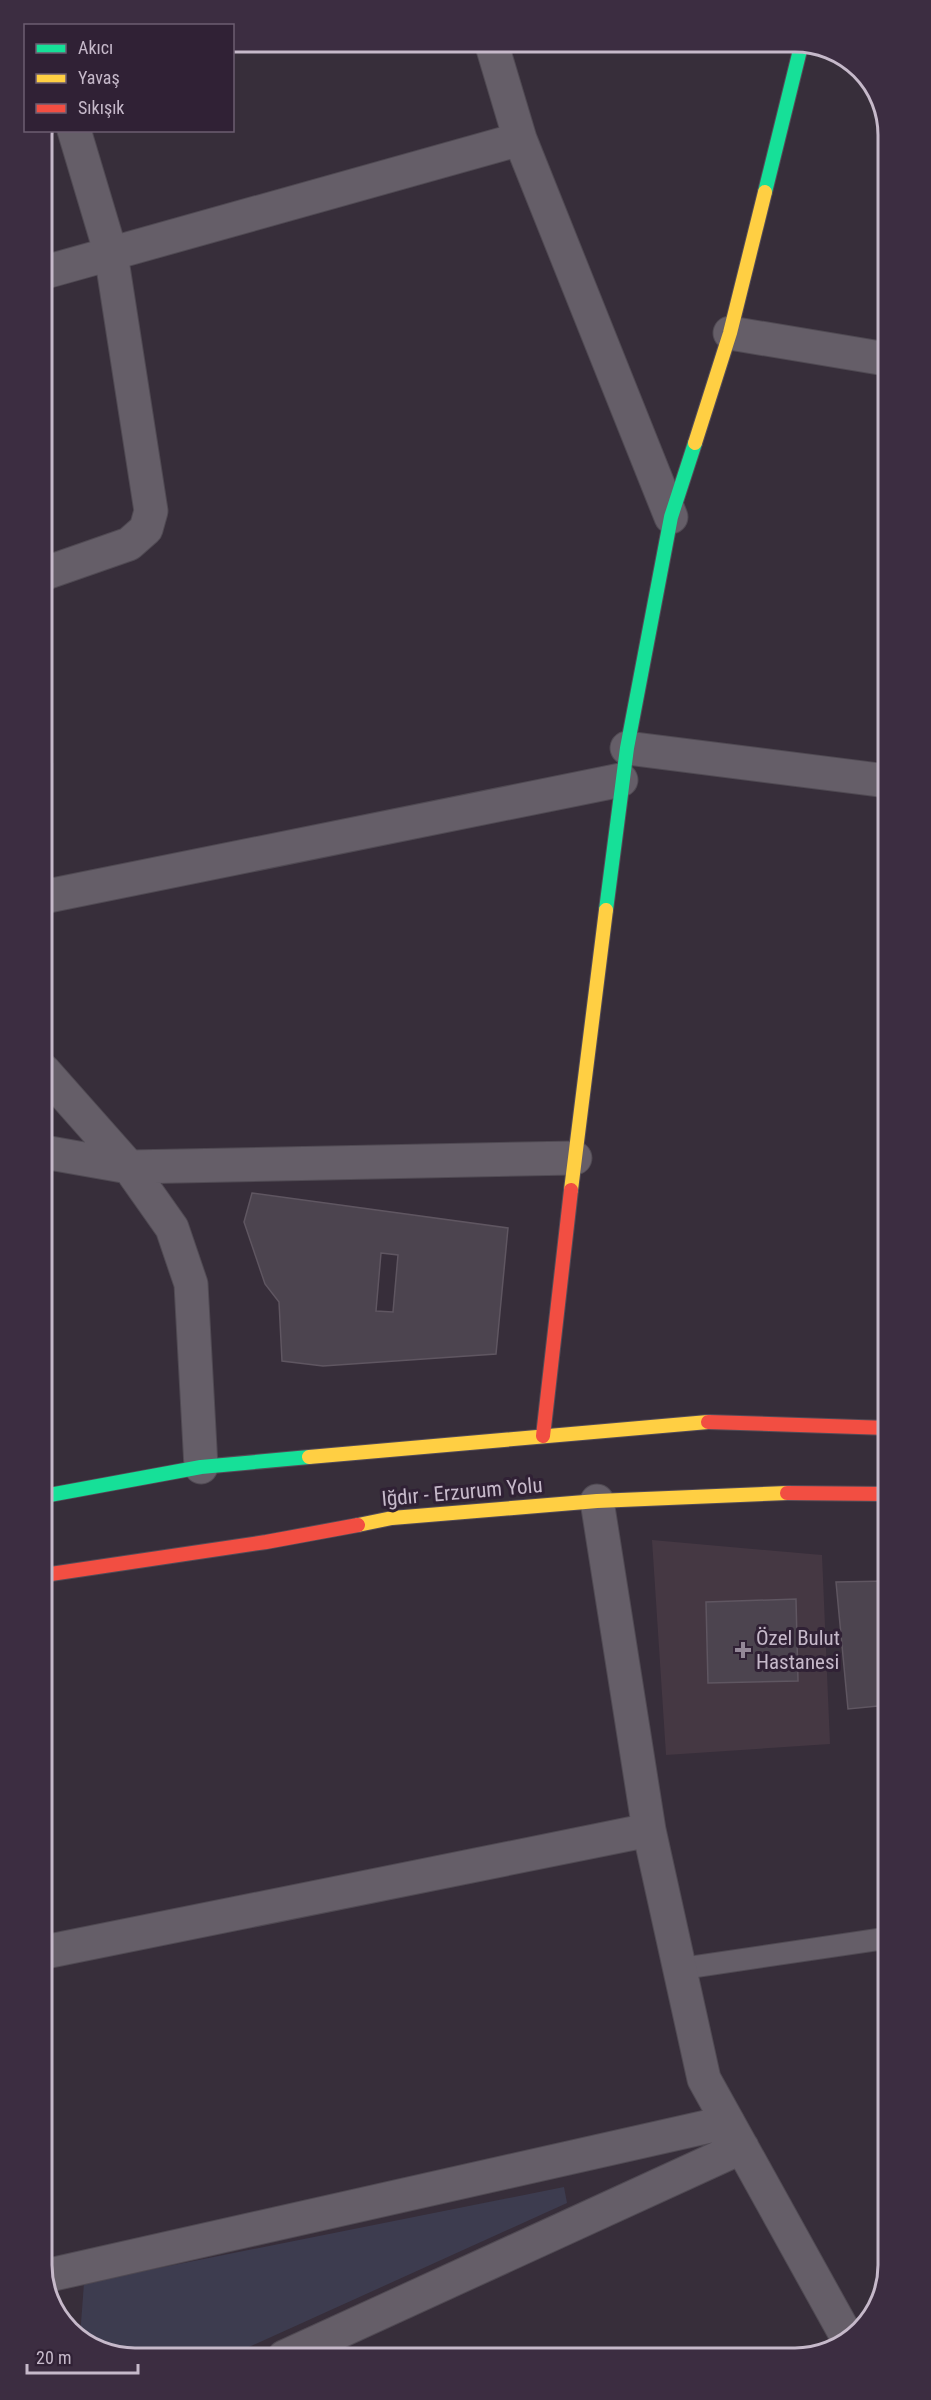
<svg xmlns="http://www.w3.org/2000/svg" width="931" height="2400" font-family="'Roboto Condensed',sans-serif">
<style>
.medical{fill:#453843}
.green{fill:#3d3c4f}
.building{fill:#4c444f;stroke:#5f5661;stroke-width:1.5;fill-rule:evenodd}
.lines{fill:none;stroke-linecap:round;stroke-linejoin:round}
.lane-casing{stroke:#504a53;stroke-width:23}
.street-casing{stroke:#504a53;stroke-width:35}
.fast-casing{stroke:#544c57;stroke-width:16}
.slow-casing{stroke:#544c57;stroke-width:16}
.jam-casing{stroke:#544c57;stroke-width:16}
.lane{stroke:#655e68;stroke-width:21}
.street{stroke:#655e68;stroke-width:33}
.fast{stroke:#16e098;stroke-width:14}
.slow{stroke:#ffcf43;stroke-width:14}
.jam{stroke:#f24e42;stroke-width:14}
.poi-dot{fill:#948898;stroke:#302135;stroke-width:2}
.labels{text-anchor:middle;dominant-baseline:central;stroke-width:6;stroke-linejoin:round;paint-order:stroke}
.street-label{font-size:21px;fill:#c6b9ca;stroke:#302135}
.poi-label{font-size:21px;fill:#c6b9ca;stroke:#302135;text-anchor:start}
.rim{fill:none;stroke:#c6b9ca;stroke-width:3}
</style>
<rect width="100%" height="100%" fill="#372e3a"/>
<!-- medical -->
<path class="medical" d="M652,1540L822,1555L830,1744L666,1755Z"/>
<!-- green -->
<path class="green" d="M564,2187L567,2203L227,2357L129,2358L80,2337L84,2283Z"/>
<!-- building -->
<path class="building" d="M252,1193L508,1228L496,1354L323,1366L282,1361L279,1302L265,1284L244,1222ZM381,1253L398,1255L393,1312L376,1311Z
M888,1581V1705L848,1709L836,1582Z
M796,1599L798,1681L708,1683L706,1602Z"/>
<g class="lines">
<defs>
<path id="lane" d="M679,1969L888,1938"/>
<path id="street" d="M491,42L520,139L671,517
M42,273L520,139
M730,333L886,359
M43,574L129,544L146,529L151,511L111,254L74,130
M627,748L887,781
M43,897L621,780
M44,1071L129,1167L172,1228L191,1284L201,1467
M44,1152L129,1167L575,1158
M597,1501L649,1830L704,2079L847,2337
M45,1952L649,1830
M45,2276L728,2122
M284,2357L742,2147"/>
<path id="fast" d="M765,192L802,42
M606,910L627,748L671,517L695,443
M44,1496L201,1467L309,1457"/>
<path id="slow" d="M695,443L730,333L765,192
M571,1190L606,910
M309,1457L708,1422
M358,1525L392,1518L597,1501L787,1493"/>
<path id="jam" d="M708,1422L888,1428
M543,1436L571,1190
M787,1493L888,1494
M44,1575L266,1542L358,1525"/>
</defs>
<!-- lane casing -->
<use href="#lane" class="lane-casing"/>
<!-- street casing -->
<use href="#street" class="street-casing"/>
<!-- fast casing -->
<use href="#fast" class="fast-casing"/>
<!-- slow casing -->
<use href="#slow" class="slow-casing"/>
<!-- jam casing -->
<use href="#jam" class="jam-casing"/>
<!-- lane -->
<use href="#lane" class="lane"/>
<!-- street -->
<use href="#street" class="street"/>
<!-- fast -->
<use href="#fast" class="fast"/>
<!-- slow -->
<use href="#slow" class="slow"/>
<!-- jam -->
<use href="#jam" class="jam"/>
</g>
<!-- markers -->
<path class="poi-dot" d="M740 1641h6v6h6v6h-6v6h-6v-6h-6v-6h6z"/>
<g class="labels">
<!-- street labels -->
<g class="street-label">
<text transform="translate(462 1492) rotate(-5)">Iğdır - Erzurum Yolu</text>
</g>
<!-- poi labels -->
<g class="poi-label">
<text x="756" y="1638">Özel Bulut<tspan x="756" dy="24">Hastanesi</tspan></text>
</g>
</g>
<!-- crop -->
<path d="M0 0H931V2400H0ZM135 52H795A83 83 0 0 1 878 135V2265A83 83 0 0 1 795 2348H135A83 83 0 0 1 52 2265V135A83 83 0 0 1 135 52Z" fill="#3c2d41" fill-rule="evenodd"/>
<path class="rim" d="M135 52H795A83 83 0 0 1 878 135V2265A83 83 0 0 1 795 2348H135A83 83 0 0 1 52 2265V135A83 83 0 0 1 135 52Z"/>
<!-- legend -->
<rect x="24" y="24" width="210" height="108" fill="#302135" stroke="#6c5e71" stroke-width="1.5"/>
<rect x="36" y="44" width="30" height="9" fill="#16e098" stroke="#6c5e71" stroke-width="1.5"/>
<text x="78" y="54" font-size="18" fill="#c6b9ca">Akıcı</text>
<rect x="36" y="74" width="30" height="9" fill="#ffcf43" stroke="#6c5e71" stroke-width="1.5"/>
<text x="78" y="84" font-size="18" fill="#c6b9ca">Yavaş</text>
<rect x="36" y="104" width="30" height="9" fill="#f24e42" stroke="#6c5e71" stroke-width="1.5"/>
<text x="78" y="114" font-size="18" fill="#c6b9ca">Sıkışık</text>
<!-- scale -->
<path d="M27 2364v9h111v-9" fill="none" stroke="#c6b9ca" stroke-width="3"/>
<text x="36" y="2364" font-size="18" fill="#c6b9ca" stroke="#302135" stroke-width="4.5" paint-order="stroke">20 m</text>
</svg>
